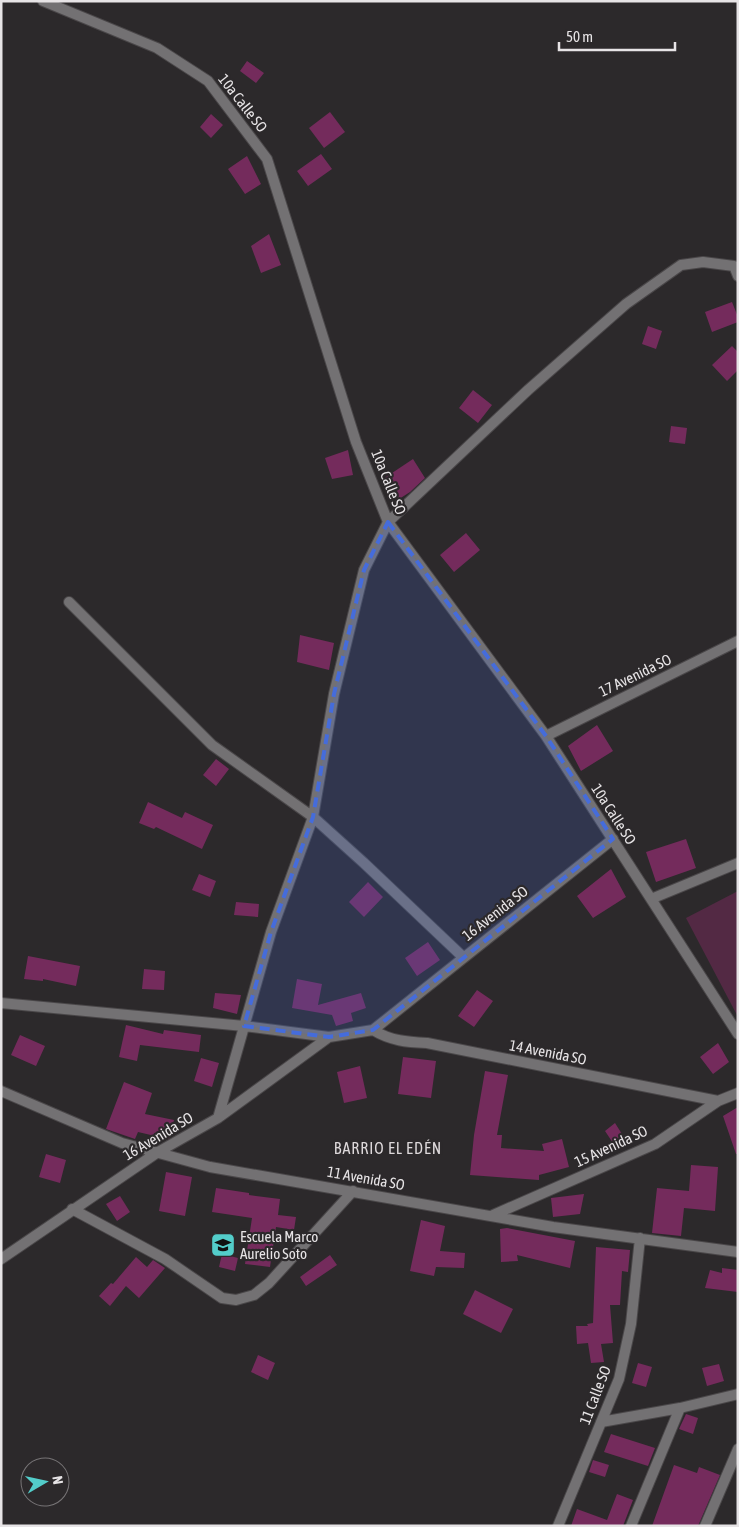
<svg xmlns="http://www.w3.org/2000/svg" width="739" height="1527" font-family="'Asap Condensed',sans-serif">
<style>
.green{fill:#532944}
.building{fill:#742b5c}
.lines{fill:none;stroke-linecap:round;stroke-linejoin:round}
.minor-casing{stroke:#4a4749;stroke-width:12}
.minor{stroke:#737173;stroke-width:10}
.marked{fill:#456cdb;fill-opacity:0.2;stroke:#456cdb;stroke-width:4;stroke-dasharray:10 6;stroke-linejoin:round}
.labels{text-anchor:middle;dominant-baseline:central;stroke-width:4.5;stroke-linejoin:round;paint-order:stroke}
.street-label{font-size:15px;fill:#e7e4e6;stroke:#2c292b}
.poi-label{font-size:15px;fill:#e7e4e6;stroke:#2c292b;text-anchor:start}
.neighbourhood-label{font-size:16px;letter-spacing:1px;fill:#ddd8da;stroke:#2c292b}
</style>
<rect width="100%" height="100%" fill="#2c292b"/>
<!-- green -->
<path class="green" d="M738,891V1017L686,918Z"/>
<!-- building -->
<path class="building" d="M247,61L264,73L256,83L240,71Z
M330,112L345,132L324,148L309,128Z
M211,114L223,125L211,138L200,127Z
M321,154L332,169L308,186L297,171Z
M247,156L261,184L245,194L228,169Z
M269,234L281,265L261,273L251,246Z
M732,302L738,317V322L712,332L705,312Z
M648,326L662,331L656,349L642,344Z
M732,346L738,352V370L727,381L712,365Z
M473,390L492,405L478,423L459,408Z
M671,426L687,428L685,444L669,442Z
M348,450L353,475L332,479L325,458Z
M413,459L425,478L410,492L396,501L383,479Z
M466,533L480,550L454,572L440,555Z
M300,635L334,643L329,670L297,662Z
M597,725L613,751L581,771L568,746Z
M216,759L229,769L216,786L203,775Z
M148,802L182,818L185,812L213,825L202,849L156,827L154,829L139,823Z
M686,839L696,868L656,882L646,852Z
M611,869L626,897L593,918L577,896Z
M199,874L216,881L210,897L192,890Z
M368,882L383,897L364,917L349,902Z
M236,902L259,904L258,917L234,915Z
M428,942L440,960L417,976L405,958Z
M28,956L80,966L76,986L43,979V981L24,979Z
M144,969L165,971L164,990L142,989Z
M297,979L322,984L318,1005L361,993L366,1008L351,1013L353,1021L336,1026L332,1015L292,1008Z
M477,990L493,1001L474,1027L458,1016Z
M215,993L241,995L237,1014L213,1008Z
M126,1025L163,1034L164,1030L201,1035L199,1052L140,1045L137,1061L119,1057Z
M20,1035L45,1046L36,1066L11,1055Z
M718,1043L729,1062L713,1074L700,1057Z
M403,1057L436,1061L431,1098L398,1094Z
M201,1058L219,1063L212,1087L194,1081Z
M360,1066L367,1098L344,1103L337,1072Z
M485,1071L508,1075L497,1135H502L501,1148L544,1151L542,1144L562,1139L569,1167L539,1175V1180L470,1175L474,1135Z
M124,1082L152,1093L145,1114L174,1120L170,1137L168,1139L138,1132L135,1139L106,1129Z
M738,1107V1154H736L723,1116Z
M615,1123L627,1142L617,1149L605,1131Z
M46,1154L66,1160L60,1183L39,1177Z
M691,1165L718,1167L715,1211L684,1208L681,1236L652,1233L657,1188L689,1191Z
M166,1172L192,1177L185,1216L159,1211Z
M216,1188L249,1193V1195L280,1199L278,1215L296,1217L294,1230L276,1227L270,1267L245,1264L252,1218L212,1212Z
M584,1194L580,1214L553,1217L551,1198Z
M120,1196L130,1212L117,1221L106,1204Z
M421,1220L445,1226L440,1251L465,1253L464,1268L436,1267L434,1276L410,1271Z
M507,1228L575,1241L570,1268L517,1255L518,1261L501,1262L500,1229Z
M596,1247L630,1250L628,1272L622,1271L620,1305H610L613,1343L601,1344L604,1362L591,1363L588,1343L577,1344L576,1326H588L587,1324L593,1323Z
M222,1254L238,1258L235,1271L219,1267Z
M330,1255L337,1265L306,1286L300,1277Z
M136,1257L147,1267L153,1260L165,1268L139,1298L126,1286L110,1306L99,1296L111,1283L113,1284Z
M722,1268L738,1270V1292L705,1288L710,1270L722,1273Z
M475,1290L513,1309L501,1333L463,1314Z
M258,1355L275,1363L268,1380L251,1372Z
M638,1363L652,1367L646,1387L632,1383Z
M719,1364L724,1381L707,1386L702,1368Z
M686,1414L698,1418L693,1434L679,1429Z
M611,1434L655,1448L648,1466L604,1452Z
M593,1460L609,1465L605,1477L589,1472Z
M674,1465L697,1473L699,1467L720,1475L698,1526H652Z
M617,1494L633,1500L623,1526H571L577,1509L607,1520Z"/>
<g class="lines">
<defs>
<path id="minor" d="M43,1L157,48L208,81L267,159L356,442L388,522L546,736L738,1034
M69,602L212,745L313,817L364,863L463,957
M546,736L738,641
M651,899L738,863
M1,1003L244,1026L329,1037L373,1030L613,839
M373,1030C391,1041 407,1042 427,1043L718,1101
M1,1091L122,1143L210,1167L553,1227L738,1252
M218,1118L271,932L313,817L334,694L364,570L388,522L528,390L626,304L681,265L703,262L734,266L738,276
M72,1209L165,1259L222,1298L236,1300L254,1295L269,1283L353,1191
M493,1215L655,1144L718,1101L738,1093
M1,1259L158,1152L218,1118L329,1037
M601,1422L680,1408L738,1394
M558,1526L619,1379L631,1324L640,1238
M631,1526L680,1408
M705,1526L738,1449"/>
</defs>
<!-- minor casing -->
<use href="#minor" class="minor-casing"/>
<!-- minor -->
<use href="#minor" class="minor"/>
</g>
<!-- marked area -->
<path class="marked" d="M388,522L546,736L613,839L373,1030L329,1037L244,1026L271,932L313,817L334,694L364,570Z"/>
<!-- icons -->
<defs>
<symbol id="school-square" viewBox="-11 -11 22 22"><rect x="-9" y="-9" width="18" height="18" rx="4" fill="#53cdca" stroke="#2c292b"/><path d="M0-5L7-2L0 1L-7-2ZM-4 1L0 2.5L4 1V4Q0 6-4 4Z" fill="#111"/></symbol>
</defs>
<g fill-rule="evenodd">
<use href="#school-square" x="209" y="1231" width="28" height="28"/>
</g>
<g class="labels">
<!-- street labels -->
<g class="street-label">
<text transform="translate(243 103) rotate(52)">10a Calle SO</text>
<text transform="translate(389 482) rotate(68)">10a Calle SO</text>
<text transform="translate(635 675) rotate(-26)">17 Avenida SO</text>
<text transform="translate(614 814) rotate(57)">10a Calle SO</text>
<text transform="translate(495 913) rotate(-38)">16 Avenida SO</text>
<text transform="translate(548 1052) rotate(11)">14 Avenida SO</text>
<text transform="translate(158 1136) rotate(-31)">16 Avenida SO</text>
<text transform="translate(611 1146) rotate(-25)">15 Avenida SO</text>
<text transform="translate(366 1178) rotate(10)">11 Avenida SO</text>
<text transform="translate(595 1395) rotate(-69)">11 Calle SO</text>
</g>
<!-- poi labels -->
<g class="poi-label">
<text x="240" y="1236">Escuela Marco<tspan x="240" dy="17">Aurelio Soto</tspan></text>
</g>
<!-- neighbourhood labels -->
<g class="neighbourhood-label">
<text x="388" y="1148">BARRIO EL EDÉN</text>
</g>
</g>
<!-- border -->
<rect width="739" height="1527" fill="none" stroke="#e7e4e6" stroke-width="5"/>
<!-- north arrow -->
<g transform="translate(45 1482) rotate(81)"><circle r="24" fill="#2c292b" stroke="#777476"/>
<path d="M0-4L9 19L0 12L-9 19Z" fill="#53cdca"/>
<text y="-8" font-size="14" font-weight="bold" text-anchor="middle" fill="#e7e4e6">N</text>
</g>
<!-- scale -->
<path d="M559 42v8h116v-8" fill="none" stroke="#e7e4e6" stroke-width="2.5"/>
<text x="566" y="42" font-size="15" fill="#e7e4e6" stroke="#2c292b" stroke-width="4" paint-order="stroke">50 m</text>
</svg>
